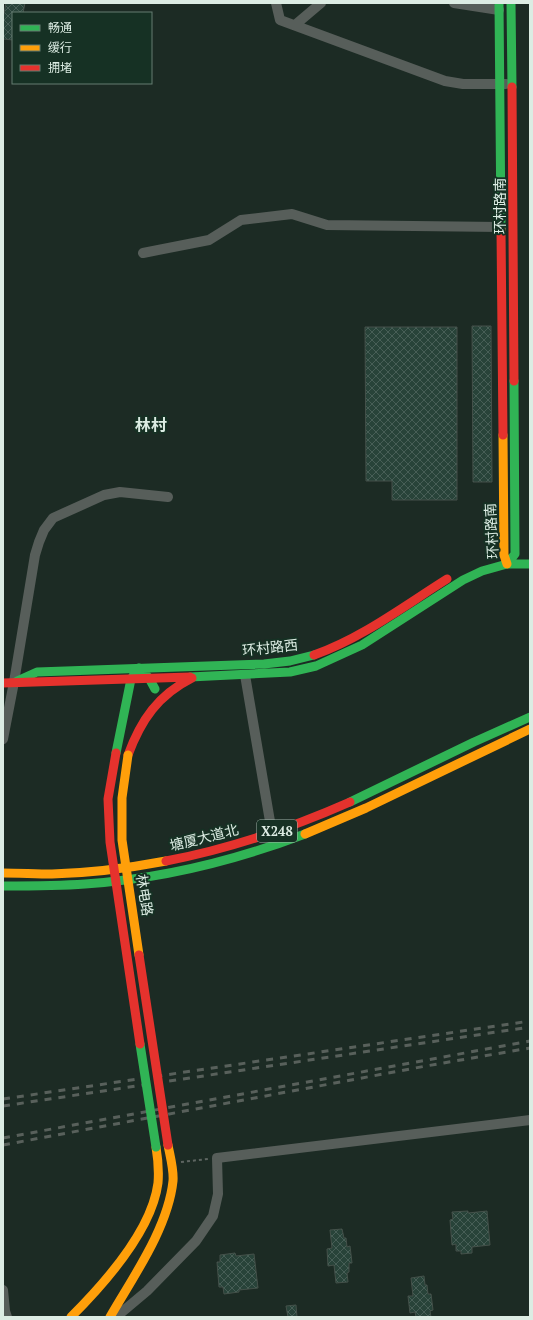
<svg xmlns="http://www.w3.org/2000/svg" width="533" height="1320" font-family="'PT Serif','Noto Sans SC',serif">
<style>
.building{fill:url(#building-cross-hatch);stroke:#44514a}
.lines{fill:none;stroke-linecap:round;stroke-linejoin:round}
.path{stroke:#5d6561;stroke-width:2;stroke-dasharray:3 3;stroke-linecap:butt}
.street{stroke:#575e5a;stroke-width:10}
.fast{stroke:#30b455;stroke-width:9}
.slow{stroke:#ff9f0a;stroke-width:9}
.jam{stroke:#e5322d;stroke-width:9}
.rail{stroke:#58605b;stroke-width:3;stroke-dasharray:7 7;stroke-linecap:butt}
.fast-bridge{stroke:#30b455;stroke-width:9}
.slow-bridge{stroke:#ff9f0a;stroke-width:9}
.jam-bridge{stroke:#e5322d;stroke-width:9}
.labels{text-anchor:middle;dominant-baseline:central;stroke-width:4;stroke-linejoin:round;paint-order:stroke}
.shield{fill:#163124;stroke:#a1b4aa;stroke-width:1}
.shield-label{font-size:13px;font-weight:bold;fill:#dcece3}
.street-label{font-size:14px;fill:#dcece3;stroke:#163124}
.quarter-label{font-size:16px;font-weight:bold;fill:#dcece3;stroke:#163124}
</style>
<defs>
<pattern id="building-cross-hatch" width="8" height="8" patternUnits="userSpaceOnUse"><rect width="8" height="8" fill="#284339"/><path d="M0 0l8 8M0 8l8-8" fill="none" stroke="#475e56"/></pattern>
</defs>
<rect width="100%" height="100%" fill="#1c2b24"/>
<!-- building -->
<path class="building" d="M6,3H25L23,13H13V40L3,39V18Z
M472,326H491L492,482H473Z
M365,327H457V500H392V481H366Z
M468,1211V1213L487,1211L490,1245L472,1247V1253L461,1254V1251H456V1244L452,1245L450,1220L453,1219L452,1212Z
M342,1229L344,1238H346L347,1247L350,1246L352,1263H349V1272L347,1273L348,1282L336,1283L334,1265L328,1266L327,1249L332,1248L330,1230Z
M235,1253L236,1256L254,1254L258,1288L239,1290V1292L224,1294L223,1287H219L217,1262H220V1255Z
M424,1276L425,1285H427L428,1294H431L433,1310L430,1311L431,1317H416L415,1312L410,1313L408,1296H413L411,1278Z
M296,1305L297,1317H288L286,1306Z"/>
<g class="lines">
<!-- path -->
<path class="path" d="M181,1162L208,1159"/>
<!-- street -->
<path class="street" d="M276,3L280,20L445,81L463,84H506
M454,3L499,10
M295,25L321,3
M143,253L209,240L241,220L292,214L327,225L501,227
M245,675L272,833
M3,739L14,682L35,555L39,542L44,530L53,518L104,495L120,492L168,497
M3,1290L5,1311L7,1317
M116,1317L147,1291L196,1241L213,1216L218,1194L217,1158L530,1120"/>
<!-- fast -->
<path class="fast" d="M499,3L501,230
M511,3L512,87
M507,564L515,554L514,381
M190,677L290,672L316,666L362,645L463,580L482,571L507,564H530
M17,681L37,672L264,664L290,661L314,655
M116,753L131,679L139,668L149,678L155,689
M350,802L474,742L530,717
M3,886C30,886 58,886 85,884C161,879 234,861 305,834"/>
<!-- slow -->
<path class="slow" d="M503,435L504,555L507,564
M305,834L366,808L530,729
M3,873C19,873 36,874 52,874C91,873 129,868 166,861
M71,1317C103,1285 152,1230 158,1183C159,1171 158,1159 156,1147
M110,1317C133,1277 168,1228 173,1181C174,1170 170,1156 168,1145"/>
<!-- jam -->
<path class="jam" d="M512,87L514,381
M501,230L503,435
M314,655C362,638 404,606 447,579
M3,683L190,677
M128,755C141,720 158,695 192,678
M166,861C229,849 291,828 350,802"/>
<!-- rail -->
<path class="rail" d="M3,1099L530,1021
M3,1106L530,1027
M3,1138L530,1041
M3,1145L426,1066L530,1048"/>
<!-- fast-bridge -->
<path class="fast-bridge" d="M140,1044L156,1147"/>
<!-- slow-bridge -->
<path class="slow-bridge" d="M128,755L122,798V840L139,955"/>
<!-- jam-bridge -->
<path class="jam-bridge" d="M116,753L108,799L110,842L140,1044
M139,955L168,1145"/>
</g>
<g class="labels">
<!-- shield labels -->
<rect class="shield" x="257" y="820" width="40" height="22" rx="3"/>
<g class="shield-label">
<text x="277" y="831">X248</text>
</g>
<!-- street labels -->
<g class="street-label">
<text transform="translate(499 206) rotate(-90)">环村路南</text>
<text transform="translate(491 531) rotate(-93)">环村路南</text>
<text transform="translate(270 647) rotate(-6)">环村路西</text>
<text transform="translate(204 837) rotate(-14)">塘厦大道北</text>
<text transform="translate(145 895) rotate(81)">林电路</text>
</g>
<!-- quarter labels -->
<g class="quarter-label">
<text x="151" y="425">林村</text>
</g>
</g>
<!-- border -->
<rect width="533" height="1320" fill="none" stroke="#dcece3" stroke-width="8"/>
<!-- legend -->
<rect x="12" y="12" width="140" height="72" fill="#163124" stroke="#657c70"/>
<rect x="20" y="25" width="20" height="6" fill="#30b455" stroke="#657c70"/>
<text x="48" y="32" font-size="12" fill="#dcece3">畅通</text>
<rect x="20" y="45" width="20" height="6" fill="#ff9f0a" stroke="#657c70"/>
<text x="48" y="52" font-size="12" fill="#dcece3">缓行</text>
<rect x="20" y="65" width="20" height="6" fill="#e5322d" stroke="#657c70"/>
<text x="48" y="72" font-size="12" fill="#dcece3">拥堵</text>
</svg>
